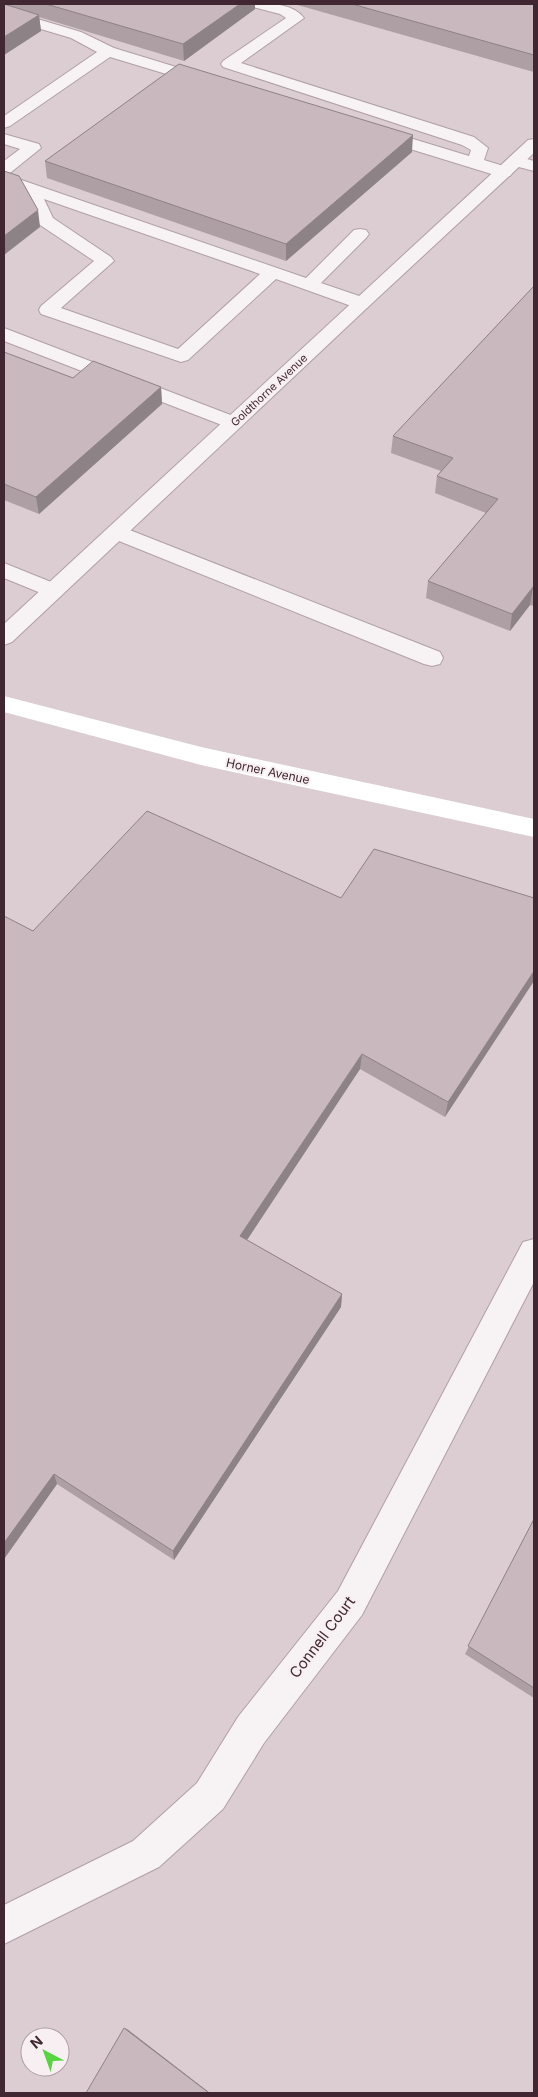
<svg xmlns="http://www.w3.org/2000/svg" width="538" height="2097" font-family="Inter,sans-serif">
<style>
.built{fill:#dbcdd2;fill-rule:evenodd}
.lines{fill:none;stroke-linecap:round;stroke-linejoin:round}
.lane-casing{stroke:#b0a0a6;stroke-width:2}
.street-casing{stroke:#b0a0a6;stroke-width:2}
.lane{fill:#f7f2f4;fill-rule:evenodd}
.street{fill:#f7f2f4;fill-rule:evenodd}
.secondary{fill:#fff;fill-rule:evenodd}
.wall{fill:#ad9fa4}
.shaded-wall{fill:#8d8286}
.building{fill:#c9b9bf;stroke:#8d8286}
.labels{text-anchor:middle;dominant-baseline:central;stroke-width:4;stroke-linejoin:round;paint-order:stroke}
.far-street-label{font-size:11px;fill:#412731;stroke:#f7eff2}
.street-label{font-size:12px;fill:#412731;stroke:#f7eff2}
.near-street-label{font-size:15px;fill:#412731;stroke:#f7eff2}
</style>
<rect width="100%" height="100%" fill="#e9dfe3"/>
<!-- built -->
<path class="built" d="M4,4H534V2093H4ZM30,2037H60V2067H30Z"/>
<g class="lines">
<defs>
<path id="lane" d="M251,4C268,4 292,2 304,18L241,63L474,137L488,148L484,160L510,168L513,172L510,176H498L371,137L369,133L371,129L377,128L469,156L471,150L462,145L223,67L221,64L223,61L286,18L280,14L253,7Z
M4,9L81,32L114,48L212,78L214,81L212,84L206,86L110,57L10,126L4,128V116L97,52L71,38L4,18Z
M4,134L39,144L41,148L10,173L4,174L306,278L354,230L360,229L366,230L369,234L366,238L321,283L368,299L370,303L368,307L361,309L354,307L276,279L188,360L181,362L41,314L39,310L41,306L94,261L40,225L23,191L4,185V161L20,149L4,144ZM44,199L260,274L178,349L61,308L114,261L111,257L53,218Z
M517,156L534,161V171L511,165L509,161L511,157Z
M4,328L241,419L244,423L241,427L234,429L227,427L4,341Z
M117,525L440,652L443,658L440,664L432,666L424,664L109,537L106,532L109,527Z
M4,563L61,586L64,591L61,596L53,598L4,578Z"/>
<path id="street" d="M534,139V153L368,307L12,642L4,645V624L528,140Z
M534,1239V1282L362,1615L264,1743L223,1809L159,1867L4,1944V1905L133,1841L197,1783L238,1717L338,1591L523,1242Z"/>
</defs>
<!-- lane casing -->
<use href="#lane" class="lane-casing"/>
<!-- street casing -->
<use href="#street" class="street-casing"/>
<!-- lane -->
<use href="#lane" class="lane"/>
<!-- street -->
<use href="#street" class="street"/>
<!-- secondary -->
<path class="secondary" d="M4,696L201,747L534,819V837L201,765L4,712Z"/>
</g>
<!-- wall -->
<path class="wall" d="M4,4H255V9L184,61L39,17L41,31L4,55Z
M294,4H534V72Z
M412,152L286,261L47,178L45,161Z
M534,286V606L530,605L510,631L426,598L428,581L486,513L435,493L437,476L441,471L391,453L393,436Z
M4,352L73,378L161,387L162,404L39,514L4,500Z
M341,898H534L445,1117L360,1069L247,1240L342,1294L341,1307L174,1560L57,1484L4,1559L33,931Z
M534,1519V1698L465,1654Z"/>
<!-- shaded-wall -->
<path class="shaded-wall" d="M240,4H255V9L184,61L183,44Z
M39,15L41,31L4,55V37Z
M413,135L412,152L286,261V244Z
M38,210L40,227L4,255V236Z
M161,387L162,404L39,514L36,497Z
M533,587L530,605L510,631L512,614Z
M534,971V981L445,1117L448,1102Z
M362,1054L360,1069L241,1249L240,1236Z
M342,1294L341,1307L174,1560L173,1551Z
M54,1474L57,1484L4,1559V1543Z
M124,2028L127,2029L210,2093H209Z"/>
<!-- building -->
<path class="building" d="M4,4L39,15L4,37Z
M46,4H240L183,44Z
M352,4H534V55Z
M179,64L413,135L286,244L45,161Z
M4,171L19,176L38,210L4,236Z
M534,286V588L533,587L512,614L428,581L498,499L437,476L453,458L393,436Z
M4,352L73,378L93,361L161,387L36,497L4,484Z
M147,811L341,898L374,849L534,898V971L448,1102L362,1054L240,1236L342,1294L173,1551L54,1474L4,1543V916L33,931Z
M534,1519V1688L468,1646Z
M124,2028L209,2093H86Z"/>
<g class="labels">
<!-- far-street labels -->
<g class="far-street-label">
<text transform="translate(269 390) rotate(-43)">Goldthorne Avenue</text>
</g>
<!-- street labels -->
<g class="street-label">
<text transform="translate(268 771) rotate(12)">Horner Avenue</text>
</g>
<!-- near-street labels -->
<g class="near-street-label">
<text transform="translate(322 1637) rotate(-53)">Connell Court</text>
</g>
</g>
<!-- border -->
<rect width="538" height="2097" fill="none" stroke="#412731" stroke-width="10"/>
<!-- north arrow -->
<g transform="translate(45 2052) rotate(319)"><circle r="24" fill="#f7eff2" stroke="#ae9fa5"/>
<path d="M0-4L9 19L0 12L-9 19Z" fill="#56d53e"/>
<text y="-8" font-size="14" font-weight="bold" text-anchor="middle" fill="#412731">N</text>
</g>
</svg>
